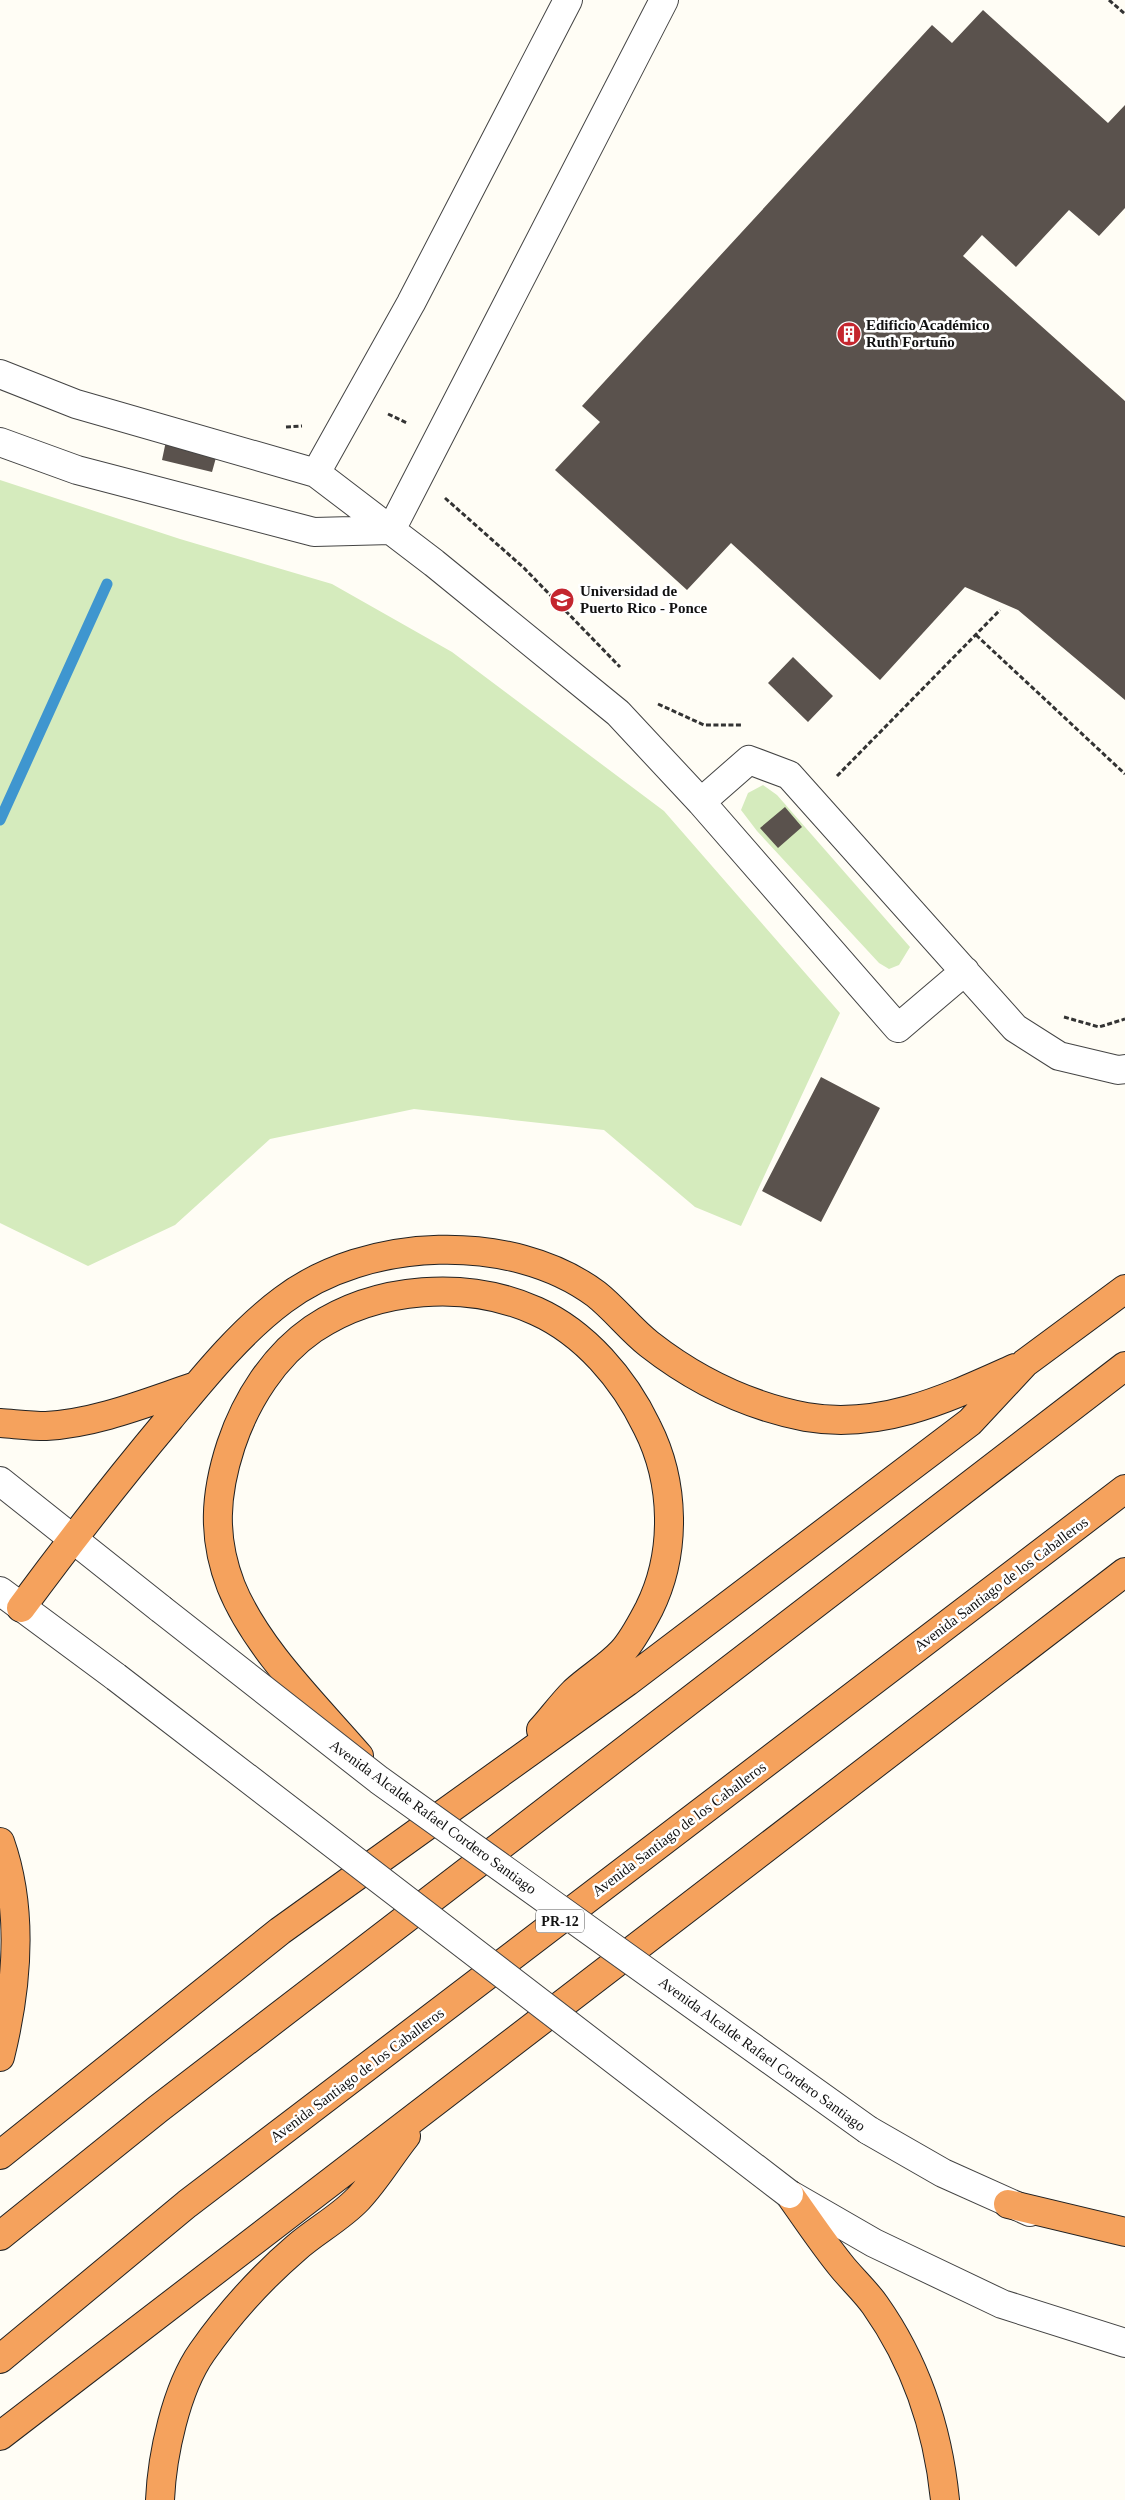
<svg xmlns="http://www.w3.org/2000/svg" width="1125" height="2500" font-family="Georgia,serif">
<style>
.green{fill:#d5ebbd}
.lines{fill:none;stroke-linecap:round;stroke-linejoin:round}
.stream{stroke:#3f96cf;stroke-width:11}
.building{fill:#5a524d}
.minor-casing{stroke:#444;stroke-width:30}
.highway-casing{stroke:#222;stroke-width:30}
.path{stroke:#333;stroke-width:3;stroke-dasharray:5 2.5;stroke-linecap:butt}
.minor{stroke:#fff;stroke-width:28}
.highway{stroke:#f5a25d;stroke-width:28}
.minor-bridge-casing{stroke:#444;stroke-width:30;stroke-linecap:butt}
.minor-bridge{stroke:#fff;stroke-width:28}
.labels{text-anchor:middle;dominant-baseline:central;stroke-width:5;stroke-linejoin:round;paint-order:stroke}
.shield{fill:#fff;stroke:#585858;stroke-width:1}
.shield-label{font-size:14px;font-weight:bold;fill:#111}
.poi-label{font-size:15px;font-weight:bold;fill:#111;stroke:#fff;text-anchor:start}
.street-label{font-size:15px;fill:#111;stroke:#fff}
</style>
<rect width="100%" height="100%" fill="#fffdf5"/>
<!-- green -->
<path class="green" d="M0,480L180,539L332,584L452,652L664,811L840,1013L741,1226L695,1207L604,1130L414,1109L270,1139L175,1225L88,1266L0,1223Z
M763,785L777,795L910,947L899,965L889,969L879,963L757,831L741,810L748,793Z"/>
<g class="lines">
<!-- stream -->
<path class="stream" d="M0,820L107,584"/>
</g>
<!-- building -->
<path class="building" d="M983,10L1108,123L1125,105V208L1099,236L1069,210L1016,267L982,235L963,256L1125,401V700L1018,610L965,587L880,680L731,543L687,590L555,470L600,422L582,406L932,25L952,43Z
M166,441L217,454L212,472L162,460Z
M793,657L833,696L808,722L768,683Z
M785,807L802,827L778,848L760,828Z
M821,1077L880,1108L821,1222L762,1191Z"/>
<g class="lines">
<defs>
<path id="minor" d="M0,374L76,404L316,473L434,563L618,713L701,802L898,1028L965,971
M0,442L77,470L314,532L391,530
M316,473L411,303L568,0
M391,530L664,0
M701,802L749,760L789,775L1015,1028L1059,1056L1118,1070L1125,1069
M0,1481L161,1609
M0,1591L116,1677
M868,2130L943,2173L1030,2212
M789,2194L874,2243L1002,2304L1125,2343"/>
<path id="highway" d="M0,1423C15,1424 31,1426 46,1426C98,1423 148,1402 196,1386
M21,1608C69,1543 118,1480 170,1418C204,1377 240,1332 283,1300C366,1237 511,1231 596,1294C615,1309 630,1329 649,1344C695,1380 749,1406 806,1417C882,1430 948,1398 1015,1368
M359,1756C315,1705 256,1648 231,1586C212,1537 215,1494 231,1445C246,1400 274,1356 313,1329C377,1286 467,1280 536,1311C585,1333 624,1379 647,1427C675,1482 677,1553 649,1609C641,1624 633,1640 622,1652C608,1667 589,1678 574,1692C562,1704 552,1718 541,1730
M0,1842C24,1910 17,1988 0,2057
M0,2155L280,1931L627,1682L970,1422L1025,1363L1125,1289
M789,2194C807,2219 824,2245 843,2268C853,2280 866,2292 875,2305C916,2363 938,2430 945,2500
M1008,2204L1125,2232
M0,2236L158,2109L1125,1366
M0,2359L187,2204L1125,1489
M0,2436L1125,1572
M160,2500C162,2455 176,2389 202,2352C228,2315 261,2278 296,2248C315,2231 340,2218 358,2199C376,2180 390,2156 406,2136"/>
</defs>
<!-- minor casing -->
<use href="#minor" class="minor-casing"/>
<!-- highway casing -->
<use href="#highway" class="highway-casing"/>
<!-- path -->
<path class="path" d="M1109,0L1125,14
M388,414L407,423
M286,427L302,426
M445,498L524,568L620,667
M976,635L1125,774
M658,704L704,725H743
M837,776L1000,610
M1064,1017L1099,1027L1125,1019"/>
<!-- minor -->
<use href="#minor" class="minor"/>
<!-- highway -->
<use href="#highway" class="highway"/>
<defs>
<path id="minor-bridge" d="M161,1609L379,1780L868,2130
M116,1677L789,2194"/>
</defs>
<!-- minor-bridge casing -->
<use href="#minor-bridge" class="minor-bridge-casing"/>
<!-- minor-bridge -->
<use href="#minor-bridge" class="minor-bridge"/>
</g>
<!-- icons -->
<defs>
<symbol id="building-disc" viewBox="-11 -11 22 22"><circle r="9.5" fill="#c4262e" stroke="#fff"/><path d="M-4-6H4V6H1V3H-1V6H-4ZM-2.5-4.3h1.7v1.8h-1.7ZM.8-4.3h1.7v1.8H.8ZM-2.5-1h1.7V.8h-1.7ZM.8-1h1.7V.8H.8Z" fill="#fff"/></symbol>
<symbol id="university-disc" viewBox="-11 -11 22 22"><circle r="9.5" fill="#c4262e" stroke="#fff"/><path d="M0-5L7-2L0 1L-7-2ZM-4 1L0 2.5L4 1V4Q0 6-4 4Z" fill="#fff"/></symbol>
</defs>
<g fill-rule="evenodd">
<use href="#building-disc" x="835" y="320" width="28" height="28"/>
<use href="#university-disc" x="548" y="586" width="28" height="28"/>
</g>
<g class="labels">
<!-- shield labels -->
<rect class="shield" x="536" y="1909.5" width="48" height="23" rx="4"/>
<g class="shield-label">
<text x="560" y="1921">PR-12</text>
</g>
<!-- poi labels -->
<g class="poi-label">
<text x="866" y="325">Edificio Académico<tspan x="866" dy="17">Ruth Fortuño</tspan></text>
<text x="580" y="591">Universidad de<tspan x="580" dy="17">Puerto Rico - Ponce</tspan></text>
</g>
<!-- street labels -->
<g class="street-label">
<text transform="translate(1001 1584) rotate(-37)">Avenida Santiago de los Caballeros</text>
<text transform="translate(433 1817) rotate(36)">Avenida Alcalde Rafael Cordero Santiago</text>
<text transform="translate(679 1829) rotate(-37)">Avenida Santiago de los Caballeros</text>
<text transform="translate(762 2054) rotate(36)">Avenida Alcalde Rafael Cordero Santiago</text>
<text transform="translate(357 2075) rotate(-37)">Avenida Santiago de los Caballeros</text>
</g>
</g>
</svg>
